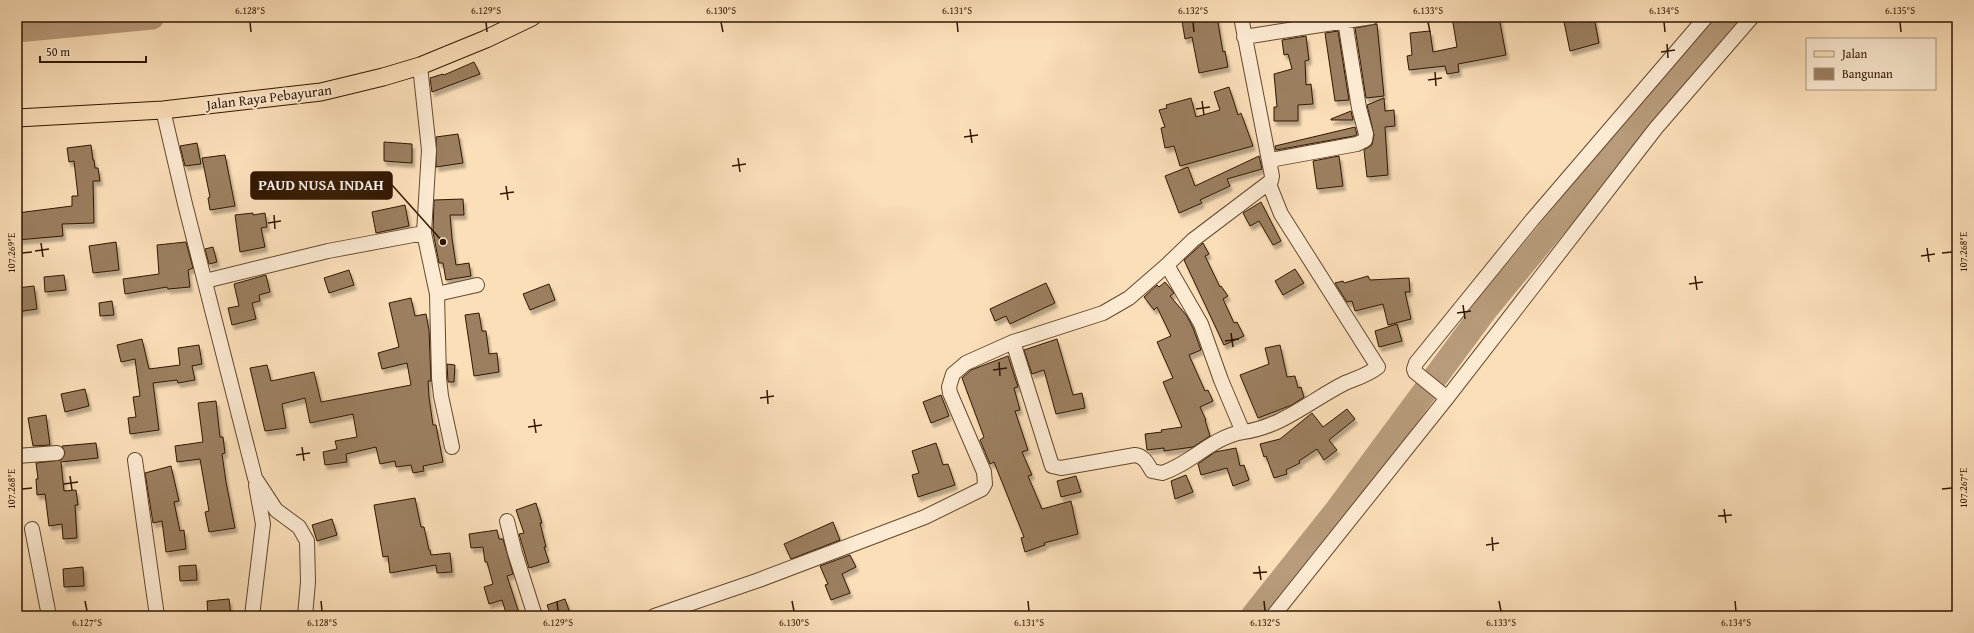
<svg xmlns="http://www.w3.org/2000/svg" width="1974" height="633" font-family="'Gentium Book Plus',serif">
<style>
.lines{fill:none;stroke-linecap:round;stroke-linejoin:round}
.river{stroke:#b79b7a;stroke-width:25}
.building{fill:#9b7f60;stroke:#321700;filter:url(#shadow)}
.minor-casing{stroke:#64492e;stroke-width:16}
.major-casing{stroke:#321700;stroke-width:19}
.minor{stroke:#fcead2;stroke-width:14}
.major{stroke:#fbdfb9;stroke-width:17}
.ticks{fill:none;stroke:#321700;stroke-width:1.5}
.labels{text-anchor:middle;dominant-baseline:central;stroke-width:4;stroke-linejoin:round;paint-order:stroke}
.street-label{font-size:14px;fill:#321700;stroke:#fcead2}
.leader{fill:none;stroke:#321700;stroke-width:1.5}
.callout-dot{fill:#321700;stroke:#fcead2;stroke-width:1.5}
.callout{fill:#321700;stroke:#321700;stroke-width:1.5}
.callout-label{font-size:15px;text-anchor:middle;font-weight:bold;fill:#fff}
.neatline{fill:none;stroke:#321700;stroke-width:1.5}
.ticks-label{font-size:10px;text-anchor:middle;fill:#321700}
</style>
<defs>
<filter id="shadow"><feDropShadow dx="2.5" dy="4.5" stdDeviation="1" flood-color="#0004"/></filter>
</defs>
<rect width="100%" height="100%" fill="#fbdfb9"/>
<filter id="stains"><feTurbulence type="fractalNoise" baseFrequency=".005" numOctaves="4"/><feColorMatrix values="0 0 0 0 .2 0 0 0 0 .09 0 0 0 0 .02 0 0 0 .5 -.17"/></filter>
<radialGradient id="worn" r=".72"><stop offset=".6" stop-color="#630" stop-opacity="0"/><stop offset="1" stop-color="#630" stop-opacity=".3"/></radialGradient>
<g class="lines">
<!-- river -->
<path class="river" d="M17,30L152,17
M1253,616L1338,509L1485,310L1675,79L1730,17"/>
</g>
<!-- building -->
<path class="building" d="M1208,17H1217L1223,52L1225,51L1228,67L1199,73L1192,37L1185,39L1182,21Z
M1452,17H1499L1506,55L1458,64L1459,72L1447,74L1445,66L1409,70L1407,56L1412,55L1410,33L1430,31L1433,52L1457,47Z
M1563,17H1594L1599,43L1570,51Z
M1377,24L1384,96L1366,98L1355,28Z
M1338,31L1349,100L1335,101L1325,33Z
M1306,36L1309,60L1305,61L1306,85L1311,84L1313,104L1298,105V121H1274V107H1277L1274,74L1292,69L1288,54L1284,55L1282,40Z
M474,62L480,74L432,92L430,78L443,74L444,75Z
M1229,87L1238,115L1241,113L1253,146L1180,166L1174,146L1165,148L1161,128L1165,127L1159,110L1167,108L1166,105L1191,98L1196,117L1220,110L1214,92Z
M1384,98L1385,111L1394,110L1395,126L1385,127L1388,175L1367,177L1364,150L1372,145L1374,135L1367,105Z
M1351,111L1353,120H1331V119Z
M1355,127L1357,134L1354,136L1276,150L1275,146Z
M458,134L463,163L436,167V137Z
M384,142L412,144V163L384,161Z
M197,143L201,164L185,166L180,146Z
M91,145L93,160H94L95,168H98L100,181H93L94,223L62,224L63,236L17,240V213L72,206V196H78L74,161L69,162L67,148Z
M225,155L235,206L210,210L208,198L210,197L202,158Z
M1259,156L1262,169L1227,179L1230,186L1200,200L1202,203L1179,213L1165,176L1188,167L1195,186Z
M1339,156L1343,186L1317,189L1313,161Z
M463,199L464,215H450L452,238L456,265L469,263L471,276L446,280L443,263H439L433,232L434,200Z
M1261,202L1281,241L1273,245L1259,221L1250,226L1243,213Z
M405,205L409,226L376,233L372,212Z
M253,213V215L265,213L267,227L261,228L265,247L240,252L235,215Z
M116,242L119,270L93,273L89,246Z
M186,242L193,268L188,270L190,287L168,289L167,287L125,294L123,279L159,274L157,245Z
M1203,243L1209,254L1205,256L1220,287L1221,286L1228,296L1223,299L1234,323L1237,322L1244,336L1224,345L1184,260Z
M213,247L217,262L209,264L205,249Z
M1295,269L1304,283L1283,295L1275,281Z
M349,270L354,285L329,293L324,278Z
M64,275L66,290L45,292L44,277Z
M266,275L270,292L259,295L260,301L252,303L256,319L232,325L228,308L239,306L234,284Z
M1368,276L1370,280L1409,278L1410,292H1405L1411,319L1388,325L1383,304L1355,311L1352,301L1347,302L1335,283L1343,281L1344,283Z
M1165,282L1174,293L1170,296L1187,316L1193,328L1201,350L1189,355L1205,391L1208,390L1213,401L1200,407L1206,420H1205L1210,436L1193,447L1164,451V448L1147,450L1145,434L1162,432L1161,430L1182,427L1163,382L1173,378L1157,342L1171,336L1157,307L1154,310L1144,297L1157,285L1159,287Z
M1046,283L1055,303L1010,324L1006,316L995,321L990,309Z
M549,284L555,300L530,310L523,294Z
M34,286L37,309L17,312V288Z
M411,298L415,316L426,314L429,330L431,381H428L429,397L433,425H436L443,462L423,466L424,471L413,473L411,465L396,467L395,461L380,464L376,447L346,454L347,462L325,465L323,452L337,449L335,441L357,437L353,414L310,423L305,398L282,404L286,428L265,431L250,368L267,365L271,381L314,372L321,402L411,385L407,363L382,369L378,353L399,347L389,303Z
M112,301L114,315L100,316L99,303Z
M479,313L482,331H486L489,354L497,353L499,372L474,376L465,315Z
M1397,324L1402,341L1379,347L1375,331Z
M142,339L149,369L180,365L178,348L199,345L202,364L192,366L195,380L178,383L177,380L153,383L159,430L130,434L128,418L136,417L133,397L140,396L135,359L121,362L117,345Z
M1057,339L1073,395L1082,393L1085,408L1056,414L1044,370L1032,374L1024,350Z
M1280,345L1287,377L1295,376L1298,388L1301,387L1304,397L1292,405L1258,418L1240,375L1269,364L1265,348Z
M1008,356L1018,387L1014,388L1020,410L1015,411L1028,450L1022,452L1032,475L1028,476L1042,509L1071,501L1078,534L1044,543L1045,545L1025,552L1021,538L1024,537L994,462L990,464L980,440L984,437L962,378L971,370Z
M447,364L455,365L454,382H448Z
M85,389L89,406L65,412L61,394Z
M941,395L949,416L931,423L923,402Z
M216,401L220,437H223L225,453L222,454L226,482L235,528L209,532L205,512L209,511L200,459L177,462L175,446L203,442L198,403Z
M1347,409L1355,419L1329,440L1337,450L1324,460L1317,449L1299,461L1300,463L1286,470L1287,474L1274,478L1266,456L1264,457L1260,444L1280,439L1312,413L1323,427Z
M46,415L50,445L33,446L28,418Z
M96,443L98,458L61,462L64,491L76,490L78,505H75L77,538L63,539L62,524L49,526L45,494L37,495L36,479H38L36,463L61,460L65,453L62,446Z
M936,443L943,465L948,464L955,485L918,497L912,475L919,473L912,451Z
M1236,448L1240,466L1244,465L1249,480L1233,486L1227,468L1201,475L1198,464L1215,452Z
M171,466L179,501L174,502L180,531L184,530L186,549L166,552L162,521L153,523L145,473Z
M1186,475L1193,492L1175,499L1171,481Z
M1076,476L1081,492L1061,497L1057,481Z
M415,498L421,527H424L429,550H430L431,555L450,553L452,572L437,573L436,565L390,573L388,556L383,557L374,505Z
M536,503L542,523H540L546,547H544L549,562L529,568L519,534L524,533L516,510Z
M332,519L337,535L317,541L312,525Z
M833,522L840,540L791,559L784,544Z
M497,530L499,539H503L513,574L507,576L520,616H507L502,600L489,604L484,587L493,584L487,562H485L483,547L471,548L469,534Z
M850,555L856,567L842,574L850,593L831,600L825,585L828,584L820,566Z
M196,565L197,580L180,581L179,566Z
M83,567L84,586L64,587L63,569Z
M229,599L231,616H208L207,601Z
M565,599L571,616H551L547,605Z"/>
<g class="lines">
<defs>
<path id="minor" d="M1244,37L1372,17
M420,66L429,150L424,233L437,294L439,378L441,396L452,447
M163,110L185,204L255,478L276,510L299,527L307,541L308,582L305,616
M1270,160L1357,144L1365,140L1366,134L1359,108L1345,21
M1167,265L1201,324L1221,380L1243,432C1282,427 1311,400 1345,383C1357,378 1368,375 1378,367L1281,214L1269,184
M205,281L328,251L424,233
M437,294L477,285
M1013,342L1052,466L1061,468L1135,455C1144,456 1147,463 1152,471L1162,473C1191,464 1212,437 1243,432
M1447,398L1415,372L1414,369L1416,363L1532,220L1706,17
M17,456L57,453
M135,460L157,616
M507,521L515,553L535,616
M32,529L49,616
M252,616L263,524L256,485
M654,616L759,580L925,517L982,489L985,484L984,472L950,393L949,387L953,374L966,363L1013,342L1103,313L1129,298L1167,265L1193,240L1271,181L1272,176L1241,17
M1273,616L1447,398L1656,128L1752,17"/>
<path id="major" d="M17,118L163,110L321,92L383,77L420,66L486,39L532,17"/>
</defs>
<!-- minor casing -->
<use href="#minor" class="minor-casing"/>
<!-- major casing -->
<use href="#major" class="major-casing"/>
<!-- minor -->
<use href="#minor" class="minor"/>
<!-- major -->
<use href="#major" class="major"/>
</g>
<!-- ticks -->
<path class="ticks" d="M250,22L251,32M486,22L487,32M721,22L723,32M957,22L958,32M1193,22L1194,32M1428,22L1430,32M1664,22L1665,32M1900,22L1901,32M1667,44L1668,58M1661,52L1675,50M1435,72L1436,86M1428,80L1442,78M1202,101L1204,115M1196,109L1210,107M970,129L972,143M964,137L978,135M738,158L740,172M732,166L746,164M506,186L508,200M500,194L514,192M274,215L275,229M268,223L281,221M41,243L43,257M1927,248L1929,262M35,251L49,249M22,253L32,252M1942,253L1952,252M1921,256L1935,254M1695,276L1697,290M1689,284L1703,282M1463,305L1465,319M1457,313L1471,311M1231,333L1233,347M1225,341L1239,339M999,362L1000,376M993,370L1007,368M767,390L768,404M760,398L774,396M534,419L536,433M528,427L542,425M302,447L304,461M296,455L310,453M70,476L72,490M64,484L78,482M22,489L32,488M1942,489L1952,488M1724,509L1726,523M1718,516L1732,515M1492,537L1493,551M1486,545L1499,543M1259,566L1261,580M1253,573L1267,572M85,601L87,611M321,601L322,611M557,601L558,611M792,601L794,611M1028,601L1029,611M1264,601L1265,611M1499,601L1501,611M1735,601L1736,611"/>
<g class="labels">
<!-- street labels -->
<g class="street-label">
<text transform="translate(269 97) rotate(-7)">Jalan Raya Pebayuran</text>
</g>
</g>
<!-- callouts -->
<path class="leader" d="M443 242L392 185"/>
<circle class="callout-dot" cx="443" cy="242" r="4"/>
<rect class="callout" x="251" y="172" width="141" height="27" rx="4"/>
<g class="callout-label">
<text x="321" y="190">PAUD NUSA INDAH</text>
</g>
<!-- margin -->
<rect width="1974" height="633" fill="none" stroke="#fbdfb9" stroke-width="44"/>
<!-- legend -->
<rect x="1806" y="38" width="130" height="52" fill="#fcead2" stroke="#ab967e"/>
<rect x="1814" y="51" width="20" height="6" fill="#fbdfb9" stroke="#ab967e"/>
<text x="1842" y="58" font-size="12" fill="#321700">Jalan</text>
<rect x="1814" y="68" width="20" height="12" fill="#9b7f60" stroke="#ab967e"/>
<text x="1842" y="78" font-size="12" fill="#321700">Bangunan</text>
<!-- scale -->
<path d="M40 56v6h106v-6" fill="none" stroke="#321700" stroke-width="2"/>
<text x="46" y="56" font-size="12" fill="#321700" stroke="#fcead2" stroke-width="3" paint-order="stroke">50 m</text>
<rect x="22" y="22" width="1930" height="589" class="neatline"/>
<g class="ticks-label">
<text x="250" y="14">6.128°S</text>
<text x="486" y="14">6.129°S</text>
<text x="721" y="14">6.130°S</text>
<text x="957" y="14">6.131°S</text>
<text x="1193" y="14">6.132°S</text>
<text x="1428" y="14">6.133°S</text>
<text x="1664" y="14">6.134°S</text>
<text x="1900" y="14">6.135°S</text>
<text transform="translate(1963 252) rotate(-90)" y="4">107.268°E</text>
<text transform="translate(11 253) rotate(-90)" y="4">107.269°E</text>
<text transform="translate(1963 488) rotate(-90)" y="4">107.267°E</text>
<text transform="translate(11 489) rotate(-90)" y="4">107.268°E</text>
<text x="87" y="626">6.127°S</text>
<text x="322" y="626">6.128°S</text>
<text x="558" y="626">6.129°S</text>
<text x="794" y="626">6.130°S</text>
<text x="1029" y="626">6.131°S</text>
<text x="1265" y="626">6.132°S</text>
<text x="1501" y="626">6.133°S</text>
<text x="1736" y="626">6.134°S</text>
</g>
<rect width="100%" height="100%" filter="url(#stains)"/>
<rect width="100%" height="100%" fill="url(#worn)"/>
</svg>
